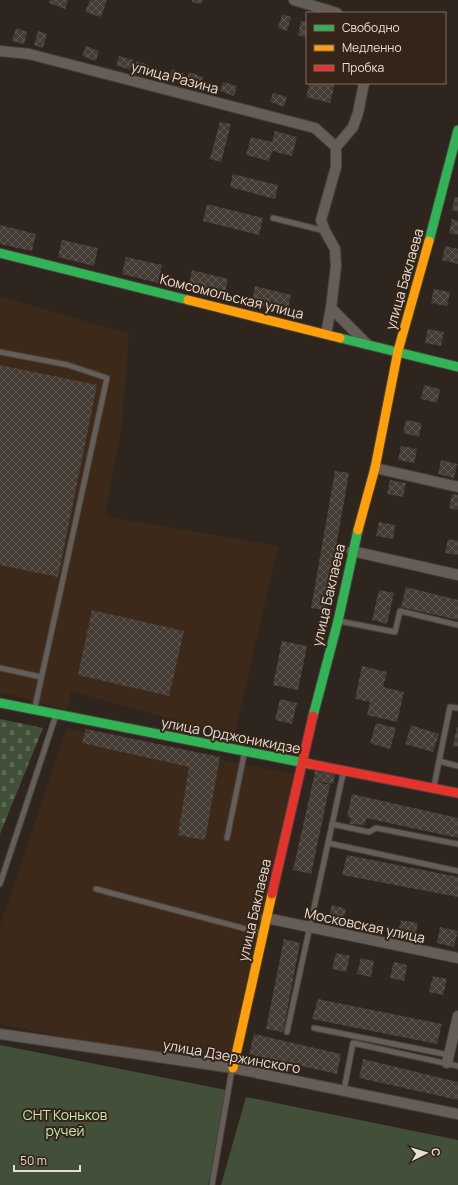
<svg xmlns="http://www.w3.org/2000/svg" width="458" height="1185" font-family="Manrope,sans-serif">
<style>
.built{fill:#3c2919}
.cemetery{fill:url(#cemetery-stones)}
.garden{fill:#435039}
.building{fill:url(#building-cross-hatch)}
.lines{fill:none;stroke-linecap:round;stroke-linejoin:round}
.lane-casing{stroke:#48403b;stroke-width:7}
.street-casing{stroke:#48403b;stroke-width:12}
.fast-casing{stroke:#48403b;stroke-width:11}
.slow-casing{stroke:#48403b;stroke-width:11}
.jam-casing{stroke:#48403b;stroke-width:11}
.lane{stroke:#645d58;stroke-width:5}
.street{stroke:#645d58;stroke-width:10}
.fast{stroke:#30b455;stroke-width:9}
.slow{stroke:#ff9f0a;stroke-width:9}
.jam{stroke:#e5322d;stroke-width:9}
.labels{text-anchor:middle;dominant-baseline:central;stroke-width:4;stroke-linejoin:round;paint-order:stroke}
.street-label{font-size:14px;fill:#e8ddd5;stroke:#342518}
.park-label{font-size:14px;fill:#c4e8b2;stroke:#342518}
</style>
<defs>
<pattern id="cemetery-stones" width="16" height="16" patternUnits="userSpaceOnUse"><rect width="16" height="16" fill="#435039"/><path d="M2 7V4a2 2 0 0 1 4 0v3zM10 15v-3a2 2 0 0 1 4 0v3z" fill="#5e6955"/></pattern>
<pattern id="building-cross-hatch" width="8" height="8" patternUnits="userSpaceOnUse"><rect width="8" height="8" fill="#443c34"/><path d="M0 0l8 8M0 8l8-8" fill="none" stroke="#5f5850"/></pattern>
</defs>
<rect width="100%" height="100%" fill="#2e261e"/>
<!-- built -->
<path class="built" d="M0,296L129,334L122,424L105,516L278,546L234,737L71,691L67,710L0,692Z
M67,729L295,774L228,1071L0,1024V925Z"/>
<!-- cemetery -->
<path class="cemetery" d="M0,719L43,728L0,834Z"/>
<!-- garden -->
<path class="garden" d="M0,1045L231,1091L208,1185H0Z
M246,1097L458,1140V1185H221Z"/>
<!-- building -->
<path class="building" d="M50,0H68L65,9L49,3Z
M90,0H107L101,17L85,12Z
M192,0H203L201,4L192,2Z
M282,14L291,17L287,31L278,28Z
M301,21L307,22V38L298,35Z
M16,28L27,32L24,44L12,41Z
M38,31L47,34L43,48L34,45Z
M86,46L99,51L96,61L82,56Z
M119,56L133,60L130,70L116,65Z
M137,61L151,66L148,75L134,70Z
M172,69L185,74L182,83L168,78Z
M189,72L203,77L200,87L186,82Z
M223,82L237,86L234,96L220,91Z
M310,83H335L330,103L306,97Z
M273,93L287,97L284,107L270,102Z
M220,122L231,124L221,162L210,159Z
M275,131L297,137L292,156L272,151L269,161L246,155L251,137L272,142Z
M233,174L278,185L275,199L230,187Z
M455,197H458V212L452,210Z
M207,204L263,218L259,235L203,221Z
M452,219L458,221V235L449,233Z
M0,225L36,234L32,251L0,244Z
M62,240L98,248L94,266L58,257Z
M445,246L458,249V264L442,260Z
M126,257L162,265L158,283L122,274Z
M192,270L228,279L224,296L188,288Z
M255,286L291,295L287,312L251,304Z
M434,289L450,292L447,306L431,303Z
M428,329L444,332L441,346L425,343Z
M0,365L97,385L58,577L0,565Z
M424,385L440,389L437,403L421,399Z
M406,420L422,423L419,437L403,433Z
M401,446L417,449L414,463L398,460Z
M441,460L457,464L454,478L438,474Z
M335,471L349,473L325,610L311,608Z
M390,480L406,483L403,497L387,494Z
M452,494L458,495V510L449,508Z
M379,522L395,525L393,539L376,536Z
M448,539L458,541V555L445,553Z
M406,587L458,600V620L401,607Z
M379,590L394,593L387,624L372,620Z
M92,610L184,631L169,696L78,675Z
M282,641L307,646L298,690L273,685Z
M362,666L387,672L383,687L404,692L397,722L367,715L370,702L355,699Z
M280,699L297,703L292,724L275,720Z
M376,723L396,728L390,749L370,743Z
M411,725L439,734L433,752L405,744Z
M457,727H458V747L453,746Z
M86,729L220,757L205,840L178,835L189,767L82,743Z
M315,771L335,774L333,784L313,781Z
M313,781L330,785L311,874L293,870Z
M352,794L458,818V838L366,818L365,825L349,824L351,819L347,816Z
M347,855L458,877V897L342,875Z
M332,905L346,909L342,925L328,921Z
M401,920L418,923L415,936L398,932Z
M440,927L458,931L454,947L437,943Z
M284,939L300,943L283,1032L266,1029Z
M336,953L350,956L346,972L332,969Z
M361,958L374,961L371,977L357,974Z
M394,962L407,965L404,981L390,978Z
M433,976L447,979L443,995L429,992Z
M318,999L442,1024L437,1044L312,1019Z
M254,1034L341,1054L337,1074L249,1054Z
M363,1059L458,1082V1100L359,1078Z"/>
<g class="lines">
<defs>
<path id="lane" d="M273,218L325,231
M0,352L68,365L107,378L35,707
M339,621L395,632L400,611L458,625
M0,668L41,677
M439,761L458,766
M434,786L450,707L458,708
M332,824L369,832L376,828L458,844
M227,838L244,755
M328,843L458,871
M0,884L55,718
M96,889L261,933
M314,1028L449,1055
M287,1032L343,774
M344,1090L353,1043L458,1066
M212,1185L232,1069"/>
<path id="street" d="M294,0L337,13
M0,51L29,54L315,128L336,147
M364,83L358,113L353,127L336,147V167L321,220L325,231L335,249L336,266L331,308L367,344
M326,334L331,308
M375,468L458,487
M352,551L458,575
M266,918L458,958
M0,1034L233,1068L458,1114
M447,1063L458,1016"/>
<path id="fast" d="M429,241L458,130
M0,253L188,300
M340,338L458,367
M0,703L310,764
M313,716L338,621L358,530"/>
<path id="slow" d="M188,300L340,338
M358,530L375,468L398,351L429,241
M233,1068L272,894"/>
<path id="jam" d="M310,764L458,793
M272,894L313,716"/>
</defs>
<!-- lane casing -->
<use href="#lane" class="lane-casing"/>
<!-- street casing -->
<use href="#street" class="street-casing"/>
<!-- fast casing -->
<use href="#fast" class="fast-casing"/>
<!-- slow casing -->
<use href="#slow" class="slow-casing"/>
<!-- jam casing -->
<use href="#jam" class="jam-casing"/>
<!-- lane -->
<use href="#lane" class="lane"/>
<!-- street -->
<use href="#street" class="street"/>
<!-- fast -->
<use href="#fast" class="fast"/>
<!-- slow -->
<use href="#slow" class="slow"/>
<!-- jam -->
<use href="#jam" class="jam"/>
</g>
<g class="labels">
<!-- street labels -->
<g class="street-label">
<text transform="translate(175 77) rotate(15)">улица Разина</text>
<text transform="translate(404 279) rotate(-74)">улица Баклаева</text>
<text transform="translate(232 296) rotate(14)">Комсомольская улица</text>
<text transform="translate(328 595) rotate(-77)">улица Баклаева</text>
<text transform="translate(231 735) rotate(11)">улица Орджоникидзе</text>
<text transform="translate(254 910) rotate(-77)">улица Баклаева</text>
<text transform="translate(365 925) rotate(12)">Московская улица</text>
<text transform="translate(232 1056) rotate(10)">улица Дзержинского</text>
</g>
<!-- park labels -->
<g class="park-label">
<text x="65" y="1114">СНТ Коньков<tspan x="65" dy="16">ручей</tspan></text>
</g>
</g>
<!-- legend -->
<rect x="306" y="12" width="140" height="72" fill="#342518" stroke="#7c6f64"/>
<rect x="314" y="25" width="20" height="6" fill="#30b455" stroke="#7c6f64"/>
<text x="342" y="32" font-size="12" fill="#e8ddd5">Свободно</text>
<rect x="314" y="45" width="20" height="6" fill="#ff9f0a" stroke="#7c6f64"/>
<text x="342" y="52" font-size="12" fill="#e8ddd5">Медленно</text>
<rect x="314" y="65" width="20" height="6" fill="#e5322d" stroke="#7c6f64"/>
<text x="342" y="72" font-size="12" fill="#e8ddd5">Пробка</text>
<!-- north arrow -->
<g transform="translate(426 1153) rotate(85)" stroke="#342518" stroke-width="3" paint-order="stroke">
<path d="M0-3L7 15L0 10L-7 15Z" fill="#e8ddd5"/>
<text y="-6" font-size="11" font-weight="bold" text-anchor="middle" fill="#e8ddd5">С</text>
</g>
<!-- scale -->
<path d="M14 1165v6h66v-6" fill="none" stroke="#e8ddd5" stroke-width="2"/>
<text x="20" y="1165" font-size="12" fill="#e8ddd5" stroke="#342518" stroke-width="3" paint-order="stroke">50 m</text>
</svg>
